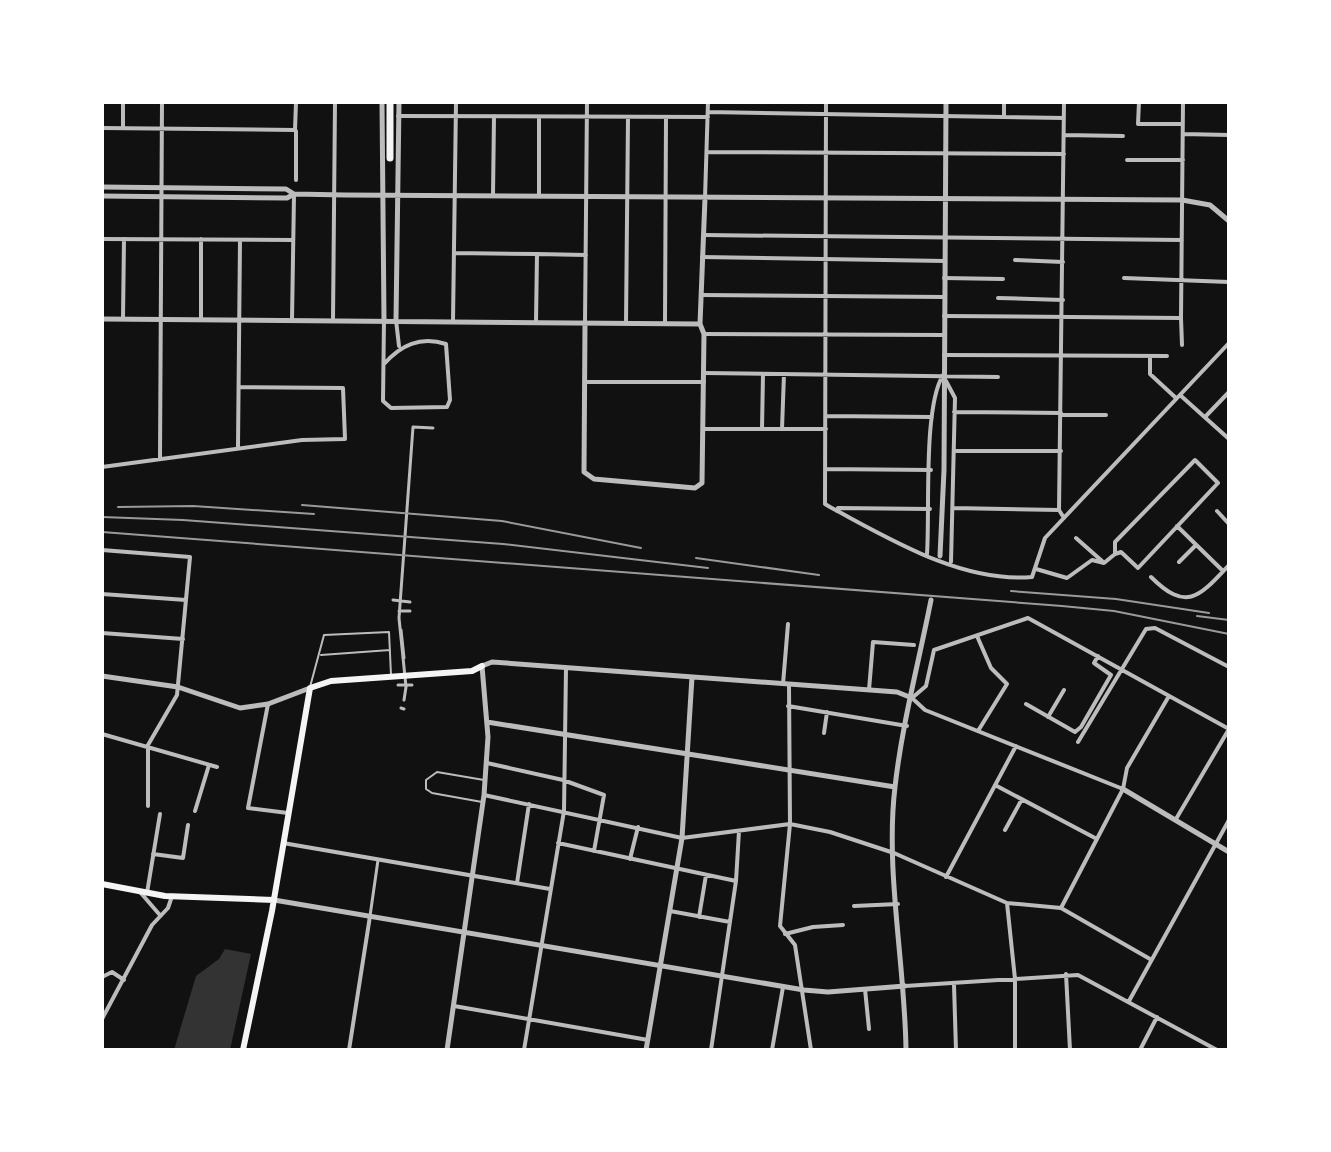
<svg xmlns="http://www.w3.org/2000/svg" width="1331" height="1152" font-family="Arial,sans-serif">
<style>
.water{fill:#333}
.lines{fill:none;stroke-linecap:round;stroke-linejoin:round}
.service{stroke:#bcbcbc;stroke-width:2}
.pedestrian{stroke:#bcbcbc;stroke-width:3}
.minor{stroke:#bcbcbc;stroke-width:4}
.tertiary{stroke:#bcbcbc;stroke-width:5}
.primary{stroke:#f5f5f5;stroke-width:6}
.motorway{stroke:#f5f5f5;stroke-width:7}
.rail{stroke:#9a9a9a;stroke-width:2}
</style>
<rect width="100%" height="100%" fill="#111"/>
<!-- water -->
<path class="water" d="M225,949L251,954L230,1050H174L196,976L219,959Z"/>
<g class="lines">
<!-- service -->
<path class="service" d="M321,655L390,650
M310,687L324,635L389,632L391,675
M482,802L432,793L426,789V780L437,772L484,780"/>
<!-- pedestrian -->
<path class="pedestrian" d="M393,600L410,602
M399,611H410
M401,630L404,658
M398,685H412
M404,700L406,687L399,618L413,427L433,428
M401,708L404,709
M370,916L378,860"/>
<!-- minor -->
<path class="minor" d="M826,102L825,504L830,507C890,539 961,583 1032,577L1045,538L1229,343
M1139,102L1138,124H1183
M708,112L1064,118
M398,116L708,117
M1004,117V102
M102,128L295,130L296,102
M123,128V102
M296,131V180
M1183,134L1229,135
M1064,135L1123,136
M707,152L1064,154
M1127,160H1183
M493,195L494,116
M539,196V118
M705,198L708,102
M704,235L1182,240
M102,239L293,240
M454,253L537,254L536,322
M537,254L586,255
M702,257L945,261
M1015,260L1063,262
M944,278L1003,279
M1124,278L1229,282
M701,295L944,297
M998,298L1063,300
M944,316L1181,318L1183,102
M1181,318L1182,345
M123,319L124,239
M201,319V239
M292,320L294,195
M333,320L335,102
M384,320L383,401L391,408L447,407L450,400L446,344C420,336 401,345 384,364
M396,320L399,346
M453,321L456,102
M585,323L587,102
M626,323L628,118
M665,323L666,118
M704,334L944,335
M944,355L1167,356
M1150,356V374L1176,398
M704,373L998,377
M946,381L955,398L951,562
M585,382H704
M1180,395L1229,439
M954,412L1061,413
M1061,415H1106
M826,416L932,417
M1205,417L1229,392
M703,429H826
M762,429L763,374
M782,429L784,374
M238,447L240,240
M954,451H1061
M160,458L162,102
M102,467L302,440L345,439L343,388L239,387
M825,469L931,470
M953,508L1059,510
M837,511L838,508L930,509
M1217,511L1229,524
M1064,518L1059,510L1064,102
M1177,526L1223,571
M1076,538L1102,561
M102,550L190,557L177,695L148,745V806
M927,554C930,510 923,408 943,375
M1179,562L1196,545
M1036,569L1067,578L1092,560L1104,563L1115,554V542L1195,460L1218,483L1138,568L1121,552L1115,554
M1151,577C1187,613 1200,596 1229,565
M102,594L186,600
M102,633L183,639
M977,636L991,668L1007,684L978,731
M783,684L788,624
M789,685L790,824L780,926L795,945L811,1050
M869,690L873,642L914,645
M268,704L248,808L288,813
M1026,704L1075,732L1081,727L1111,675L1094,663L1098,656
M788,706L907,726
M1048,717L1064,690
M824,733L827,712
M102,734L217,767
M1078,742L1146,629L1155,628L1229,667
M487,763L563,780L604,795L594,851
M995,785L1095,838
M1123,789L925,710L912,698L926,686L934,650L1028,618L1229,729
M484,795L682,838L790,824L830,832L894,853L1007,903L1061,908L1150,959
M195,811L209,765
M1176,819L1229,729
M1005,830L1022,799
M283,843L550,889
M558,843L736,881
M153,854L183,858L188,825
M630,859L638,827
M946,877L1016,746
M517,883L529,804
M140,892L159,914
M147,893L160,814
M1007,903L1015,979V1050
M854,906L898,904
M1061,908L1123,789L1127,768L1169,696
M670,911L730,922
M699,917L706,875
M785,934L813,927L843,925
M1066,974L1070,1050
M102,977L112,972L124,980
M954,985L956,1050
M905,986L1078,975L1217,1050
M865,989L869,1029
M1129,1001L1229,820
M454,1006L648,1040
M102,1019L152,925L168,908L172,896
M349,1050L370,916
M524,1050L564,811L566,668
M711,1050L736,881L739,831
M772,1050L783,987
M1140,1050L1157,1017
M1229,1050V1049"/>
<!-- tertiary -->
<path class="tertiary" d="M382,102L384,320
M102,187L286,189L294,194L345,195L1182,200L1210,205L1229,221
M102,196L287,198L294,194
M102,319L700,324
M396,320L399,102
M585,323L584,472L594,479L695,488L702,483L704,334L700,324L705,198
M940,556L944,470L946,102
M102,676L178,687L240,708L268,704L310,688
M487,722L895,787
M1123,789L1229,852
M274,900L804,990L828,992L905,986
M447,1050L484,795L488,737L482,666L492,662L897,692L912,698
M646,1050L682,838L692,677
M906,1050C905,964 885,871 895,787C902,724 919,661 931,600"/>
<!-- primary -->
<path class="primary" d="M102,884L165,896L274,900
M243,1050L272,911L310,688L331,681L472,671L482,666"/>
<!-- motorway -->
<path class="motorway" d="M390,102V158"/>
<!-- rail -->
<path class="rail" d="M302,505L502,521L641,548
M118,507L193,506L314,514
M102,517L183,520L503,544L708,568
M102,532L1062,606L1114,611L1229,634
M696,558L819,575
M1011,591L1116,599L1209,613
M1197,616L1229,620"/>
</g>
<!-- border -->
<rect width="1331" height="1152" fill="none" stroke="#ffffff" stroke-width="208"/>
</svg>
